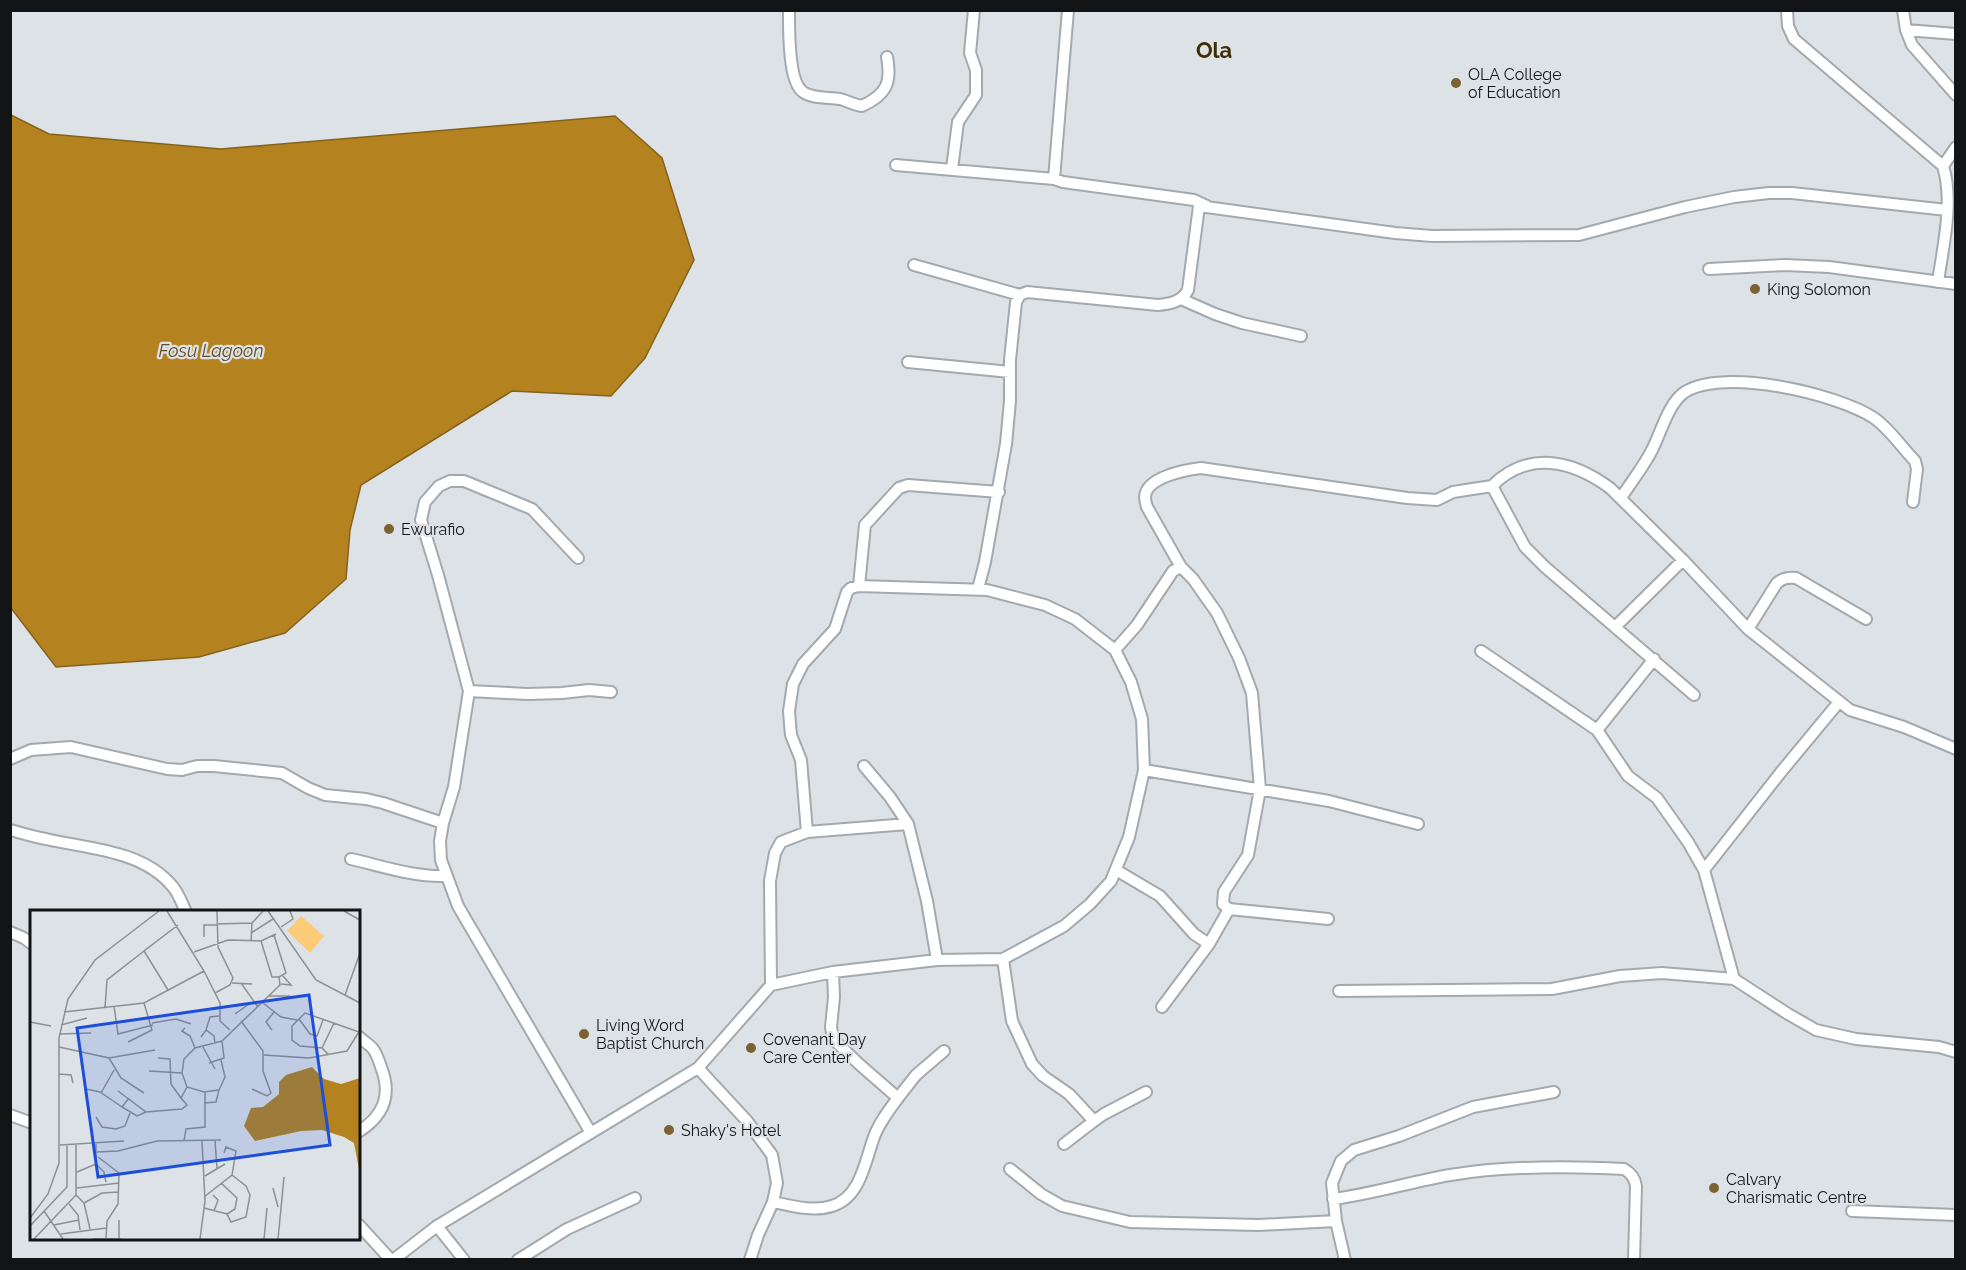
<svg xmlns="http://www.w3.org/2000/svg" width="1966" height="1270" font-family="Raleway,sans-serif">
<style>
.water{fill:#b4831f;stroke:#84621c;stroke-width:1.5}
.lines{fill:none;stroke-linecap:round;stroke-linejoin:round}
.minor-casing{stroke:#a4a9ad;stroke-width:14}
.minor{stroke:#fff;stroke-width:10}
.poi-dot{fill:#7c6133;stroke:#dde2e7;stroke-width:2}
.labels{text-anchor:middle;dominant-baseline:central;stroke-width:4.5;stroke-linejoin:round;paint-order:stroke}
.poi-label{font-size:16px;fill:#131416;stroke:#dde2e7;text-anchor:start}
.water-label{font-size:18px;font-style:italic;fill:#614b26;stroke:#dde2e7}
.district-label{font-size:22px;font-weight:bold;fill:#402d05;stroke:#dde2e7}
.inset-road{fill:none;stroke:#8c9093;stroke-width:1.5}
.view{fill:#1d4ed8;fill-opacity:0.15;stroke:#1d4ed8;stroke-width:3}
.inset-edge{fill:none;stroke:#131416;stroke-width:3}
</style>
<rect width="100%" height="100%" fill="#dde2e7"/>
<!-- water -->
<path class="water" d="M11,115L49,134L221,149L615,116L662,158L694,260L645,358L611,396L512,391L361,485L350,530L346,579L285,633L199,657L56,667L11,608Z"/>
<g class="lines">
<defs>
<path id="minor" d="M789,10C789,29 788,82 803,92C813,99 829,97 840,99C848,101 854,105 862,106C886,95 892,83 887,57
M1787,10L1788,26L1794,39L1943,166C1954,202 1943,246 1938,282
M1903,10L1906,30L1912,45L1956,95
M1906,30L1956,34
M896,165L1054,179L1063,182L1194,200L1207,206
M1943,166L1956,147
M952,169L958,122L976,95V70L970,53L974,10
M1054,179L1068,10
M914,265L1020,295
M1709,269L1785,265L1829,267L1956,284
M1181,299L1215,314L1242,323L1301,336
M908,362L1010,372
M1492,486C1528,450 1572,460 1610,488L1683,560L1615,627
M1621,498C1631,482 1645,465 1653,448C1661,432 1669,402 1685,392C1723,367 1838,394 1874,418C1890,429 1902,448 1915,461L1917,469L1913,502
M578,558L532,509L464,481H450L439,486L425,502L421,520L438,575L469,691L454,787L443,823L440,841L441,860L458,906L591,1133
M1683,560L1748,629L1850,710L1904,727L1956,749
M1181,567L1147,507C1146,504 1145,501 1145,497C1146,477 1185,470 1201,468L1407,498L1437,500L1453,492L1492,486L1525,547L1545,567L1694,695
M978,589L985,562L1006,444L1010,401V360L1016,302L1020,295L1027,292L1158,305C1169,304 1182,302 1188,290L1199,206L1395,233L1432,236L1579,235L1685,207L1734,197L1769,193H1792L1947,210
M1748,629L1777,583C1783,578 1788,577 1796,578L1866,619
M1115,650L1137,625L1173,571L1181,567L1193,579L1217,613L1239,658L1252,693L1260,789L1248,855L1224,892L1223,904L1229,909L1328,919
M1481,651L1597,730L1628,776L1657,798L1688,842L1704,870L1734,979L1788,1014L1816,1030L1856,1039L1939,1047L1956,1052
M469,691L527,694L562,693L589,690L611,692
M1597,730L1654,659
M10,759L31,750L71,747L167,769L182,770L197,766H214L282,773L308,788L325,795L366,799L383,803L443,823
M864,766L890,797L908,824L927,901L937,960
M1144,770L1329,801L1418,824
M10,830C22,833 34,837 46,839C89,849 143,850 173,887C179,894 182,904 186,912
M807,832L801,760L791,735L790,724L789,711L793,684L803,664L835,629L847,592L851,588L859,586
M351,859C382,866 413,877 445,876
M1116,870L1160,896L1194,934L1209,944
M1704,870L1781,772L1839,702
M10,932L24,938L32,944
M1003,959L1012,1021L1032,1064L1043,1076L1069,1094L1094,1121L1064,1144
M833,972L834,997L831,1027L833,1039L859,1064L898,1098L916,1075L944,1051
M771,985L770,881L775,853L781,842L807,832L908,824
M1339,991L1552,989L1620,976L1662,973L1734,979
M1162,1007L1209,944L1229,909
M358,1036C363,1041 369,1044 373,1049C377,1054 379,1061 381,1067C392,1095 384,1116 358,1132
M698,1068L747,1121L772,1155L777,1183L773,1202L758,1235L750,1260
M10,1115L32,1123
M1094,1121L1104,1114L1146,1092
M1010,1169L1041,1194L1062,1206L1130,1222L1259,1225L1336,1221
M1333,1199C1372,1194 1410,1182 1450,1175C1505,1166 1568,1166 1624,1169C1631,1173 1635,1178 1636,1186L1634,1260
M773,1202C792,1206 813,1212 832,1206C861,1197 865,1161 874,1137C879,1123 889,1110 898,1098
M1852,1211L1956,1215
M358,1224L391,1260
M437,1226L464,1260
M393,1260L437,1226L698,1068L771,985L833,972L937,960L1003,959L1064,926L1090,904L1111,881L1129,837L1144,770L1142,719L1131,682L1115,650L1075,619L1045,605L987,590L859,586L865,525L899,488L908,485L999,492
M518,1260L567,1229L635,1198
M1345,1260L1336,1221L1332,1183L1341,1161L1354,1150L1399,1136L1473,1107L1554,1092"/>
</defs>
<!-- minor casing -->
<use href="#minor" class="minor-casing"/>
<!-- minor -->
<use href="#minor" class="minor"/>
</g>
<!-- markers -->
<g class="poi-dot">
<circle cx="1456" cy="83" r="6"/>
<circle cx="1755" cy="289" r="6"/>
<circle cx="389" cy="529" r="6"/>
<circle cx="584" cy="1034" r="6"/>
<circle cx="751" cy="1048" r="6"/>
<circle cx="669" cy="1130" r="6"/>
<circle cx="1714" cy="1188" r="6"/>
</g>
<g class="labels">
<!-- poi labels -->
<g class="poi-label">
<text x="1468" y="74">OLA College<tspan x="1468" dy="18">of Education</tspan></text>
<text x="1767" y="289">King Solomon</text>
<text x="401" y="529">Ewurafio</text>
<text x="596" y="1025">Living Word<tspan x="596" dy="18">Baptist Church</tspan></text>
<text x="763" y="1039">Covenant Day<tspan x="763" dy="18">Care Center</tspan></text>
<text x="681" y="1130">Shaky's Hotel</text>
<text x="1726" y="1179">Calvary<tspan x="1726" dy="18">Charismatic Centre</tspan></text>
</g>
<!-- water labels -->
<g class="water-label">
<text x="211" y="350">Fosu Lagoon</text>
</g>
<!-- district labels -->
<g class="district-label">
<text x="1214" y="50">Ola</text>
</g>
</g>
<!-- overview -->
<g transform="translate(30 910)">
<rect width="330" height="330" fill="#dde2e7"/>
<path d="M271,6L294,26L280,43L257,21Z" fill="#fbcb78"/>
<path d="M282,157L294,169L311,174L330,168V264L324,233L314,227L292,220L271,221L225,231L214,216L221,198L233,197L249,184V172L256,165Z" fill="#b4831f"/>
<path class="inset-road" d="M137,1L174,61L190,93V111L200,120M238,1L286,70L330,93M314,1L330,10M187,14L222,13L233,1M251,17L263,9L260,1M221,23L243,9M174,27V15H187M221,31L222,13M231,31L242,67H249M164,42L198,30L231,31L246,24M202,73L222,74M211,73L228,97M251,74L261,75L253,66M138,80L114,41L148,15M185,83L200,75L203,68L188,37L187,1M315,85L330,43M239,86H260M233,93L251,107L267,110M84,96L88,124L123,115M75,98L77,70L114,41M34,102L114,93L174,61M205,104L222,92M269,109L280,124L287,126L293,110M211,111L233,141V161L241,183L237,186L222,179M0,112L21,116M122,113L146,109L161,114M31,115L57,108M155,118L152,121L160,126L165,138M176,120L180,107L189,106M242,120L236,112L244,102M29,124L61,123M171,127L176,120L184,126L185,134M98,132L122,120L114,93M29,137L79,148L91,168L114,183M173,137L185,159M292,138L304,113M298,144L292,138L270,136L262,130V116L275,103L329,122M234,145L279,148L317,141L330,120M79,148L125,140M128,148L140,149L141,174L151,188L157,177M179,153L194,148L192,131M119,161L152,163M29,164L41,165L43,173M56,179L70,182L92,197M189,180L195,167L191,150M88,181L116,202L152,199L157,195L151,188M71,183L84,160M99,188L92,197L107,206L116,202M174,193L186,192L189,180L174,182L157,177L152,163L154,149L165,138L192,131L250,75L249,67L256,63L244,25M66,207L72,217L86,219L95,216L100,203M154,231L156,219L175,217V182M185,231L187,258M30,235L94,231M67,242L88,241L127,231L191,230M68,247L89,263L88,294L77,311L76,328M66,254L74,262L76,272M47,262L66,254V234M175,266L195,254M191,273L207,288L205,299L197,304M47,278L89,273M243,278L248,297M46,285L54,293L72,283L89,282M183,285L188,290L184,301M174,287L202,265L206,241L196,237L194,243M54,293L60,319M39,294L48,305L50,320M174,298L197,304L201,312L216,307L220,285L216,276L202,265M14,301L33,329M0,308L18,284L29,253V128L38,89L65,50L129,1M24,315L49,310M0,316L37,277V235M31,324L76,318M4,329L46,285V235M63,329H92M89,329V310M170,329L175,291L172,231M234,329L237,298M248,329L254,267"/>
<path class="view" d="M279,85L300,235L68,267L47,118Z"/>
<rect width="330" height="330" class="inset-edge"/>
</g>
<!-- border -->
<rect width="1966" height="1270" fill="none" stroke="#131416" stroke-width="24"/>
</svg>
